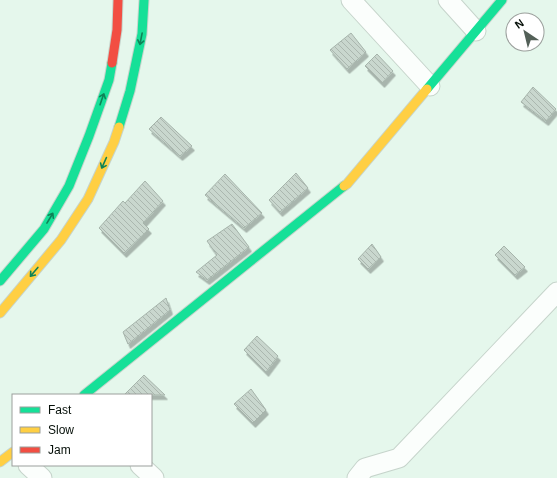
<svg xmlns="http://www.w3.org/2000/svg" width="557" height="478" font-family="Arial,sans-serif">
<style>
.building{fill:url(#building-back-hatch);stroke:#a6b4ab;filter:url(#shadow)}
.lines{fill:none;stroke-linecap:round;stroke-linejoin:round}
.street-casing{stroke:#c6d4cb;stroke-width:21}
.fast-casing{stroke:#c6d4cb;stroke-width:11}
.slow-casing{stroke:#c6d4cb;stroke-width:11}
.jam-casing{stroke:#c6d4cb;stroke-width:11}
.street{stroke:#fbfefc;stroke-width:19}
.fast{stroke:#16e098;stroke-width:9}
.slow{stroke:#ffcf43;stroke-width:9}
.jam{stroke:#f24e42;stroke-width:9}
.oneway{stroke:#0e8257}
</style>
<defs>
<pattern id="building-back-hatch" width="6" height="6" patternUnits="userSpaceOnUse"><rect width="6" height="6" fill="#c9d7ce"/><path d="M-1 5l2 2M0 0l6 6M5-1l2 2" fill="none" stroke="#abb7af"/></pattern>
<filter id="shadow"><feDropShadow dx="2.5" dy="4.5" stdDeviation="0" flood-color="#0004"/></filter>
</defs>
<rect width="100%" height="100%" fill="#e5f7ec"/>
<!-- building -->
<path class="building" d="M351,33L366,52L347,69L330,50Z
M377,54L393,71L382,83L365,66Z
M533,87L556,109L546,121L521,102Z
M161,117L192,146L180,156L149,129Z
M296,173L308,188L280,212L269,200Z
M225,174L262,213L244,228L205,195Z
M145,181L163,201L143,223L149,229L124,253L99,228L123,201L125,203Z
M232,224L249,247L207,280L196,272L217,255L207,241Z
M372,244L381,257L368,269L358,259Z
M504,246L525,267L515,275L495,255Z
M166,298L170,310L128,344L123,332Z
M257,336L278,356L266,372L244,350Z
M144,375L165,395H124Z
M251,389L266,410L253,423L234,404Z"/>
<g class="lines">
<defs>
<path id="street" d="M351,0L430,86
M448,0L476,31
M28,465L42,478
M140,465L154,478
M357,478L365,468L399,458L557,292"/>
<path id="fast" d="M427,89L502,0
M119,127L130,91L142,34L144,0
M0,281L44,229L69,186L89,136L109,80L112,63
M84,395L344,186"/>
<path id="slow" d="M344,186L347,184L427,89
M0,313L61,240L88,199L114,142L119,127
M0,462L13,452"/>
<path id="jam" d="M112,63L117,30L118,0"/>
</defs>
<!-- street casing -->
<use href="#street" class="street-casing"/>
<!-- fast casing -->
<use href="#fast" class="fast-casing"/>
<!-- slow casing -->
<use href="#slow" class="slow-casing"/>
<!-- jam casing -->
<use href="#jam" class="jam-casing"/>
<!-- street -->
<use href="#street" class="street"/>
<!-- fast -->
<use href="#fast" class="fast"/>
<!-- slow -->
<use href="#slow" class="slow"/>
<!-- jam -->
<use href="#jam" class="jam"/>
</g>
<!-- one-way arrows -->
<defs><path id="oneway-shaft" d="M-6 0H5M1.5-3L5.5 0L1.5 3" fill="none" stroke-width="1.6" stroke-linecap="round" stroke-linejoin="round"/></defs>
<g class="oneway">
<use href="#oneway-shaft" transform="translate(141 39) rotate(101)"/>
<use href="#oneway-shaft" transform="translate(102 99) rotate(-71)"/>
<use href="#oneway-shaft" transform="translate(104 163) rotate(114)"/>
<use href="#oneway-shaft" transform="translate(50 218) rotate(-59)"/>
<use href="#oneway-shaft" transform="translate(34 272) rotate(130)"/>
</g>
<!-- legend -->
<rect x="12" y="394" width="140" height="72" fill="#ffffff" stroke="#9b9f9c"/>
<rect x="20" y="407" width="20" height="6" fill="#16e098" stroke="#9b9f9c"/>
<text x="48" y="414" font-size="12" fill="#050f08">Fast</text>
<rect x="20" y="427" width="20" height="6" fill="#ffcf43" stroke="#9b9f9c"/>
<text x="48" y="434" font-size="12" fill="#050f08">Slow</text>
<rect x="20" y="447" width="20" height="6" fill="#f24e42" stroke="#9b9f9c"/>
<text x="48" y="454" font-size="12" fill="#050f08">Jam</text>
<!-- north arrow -->
<g transform="translate(525 32) rotate(325)"><circle r="19" fill="#ffffff" stroke="#9b9f9c"/>
<path d="M0-3L7 15L0 10L-7 15Z" fill="#536058"/>
<text y="-6" font-size="11" font-weight="bold" text-anchor="middle" fill="#050f08">N</text>
</g>
</svg>
